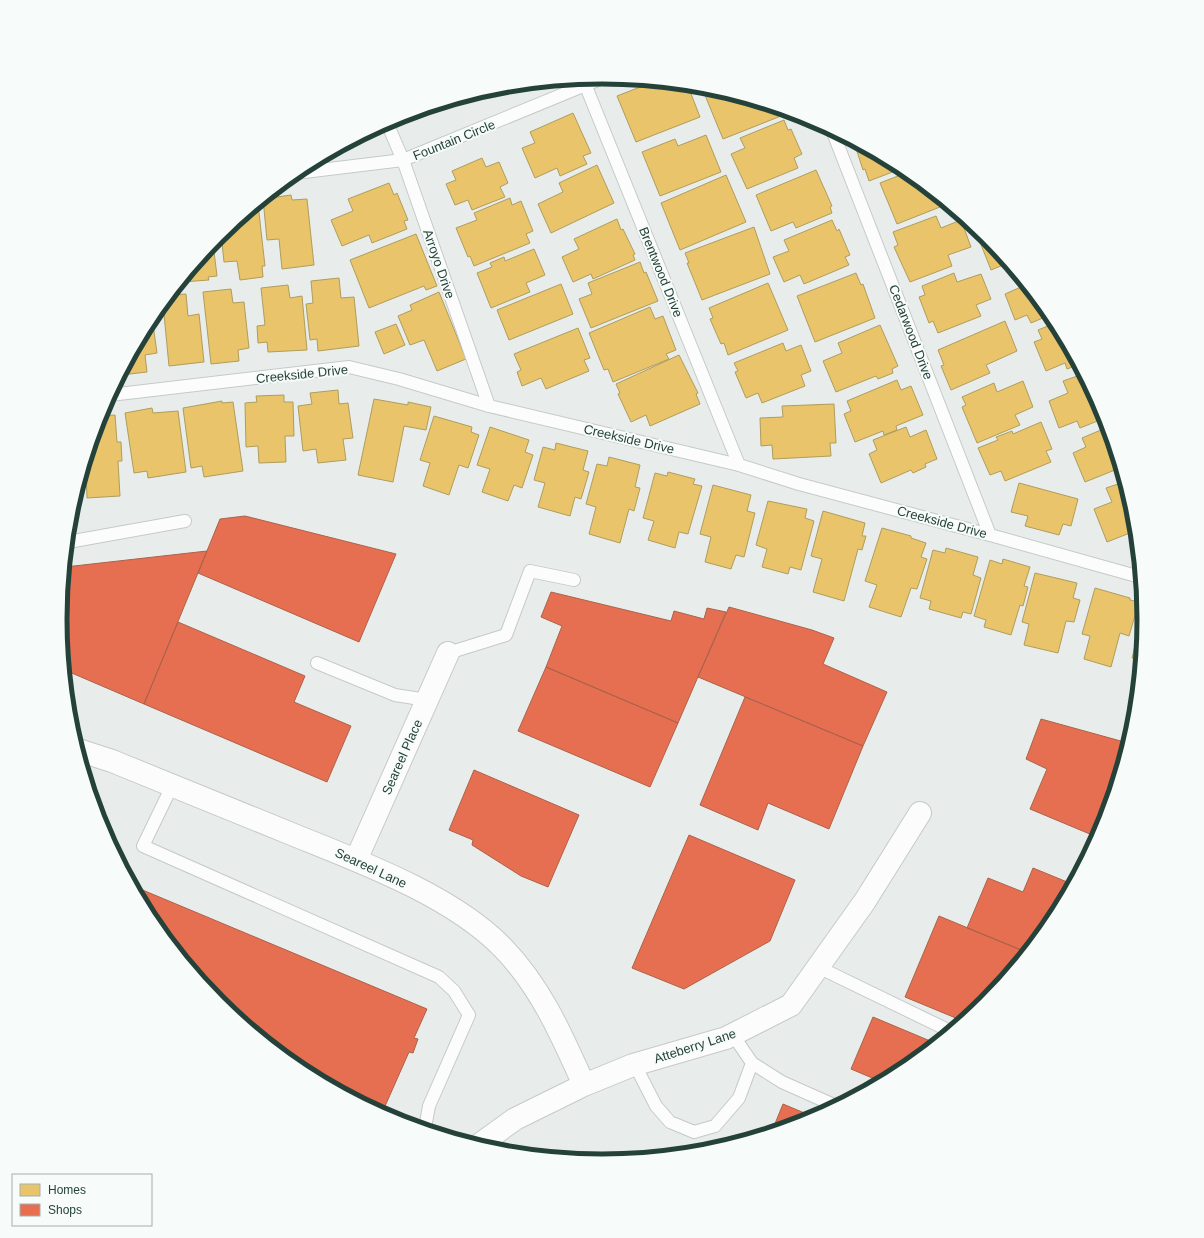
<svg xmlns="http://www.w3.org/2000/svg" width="1204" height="1238" font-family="Helvetica,sans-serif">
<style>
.homes{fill:#e9c46a;stroke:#ae9d5c}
.shops{fill:#e76f51;stroke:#ac624a}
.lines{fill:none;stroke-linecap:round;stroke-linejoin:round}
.lane-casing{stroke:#c5cac8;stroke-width:14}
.street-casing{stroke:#c5cac8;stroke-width:24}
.lane{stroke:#fcfcfc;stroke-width:12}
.street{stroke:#fcfcfc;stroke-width:22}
.labels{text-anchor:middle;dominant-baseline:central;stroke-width:4;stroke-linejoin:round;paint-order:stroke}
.street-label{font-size:13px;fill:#24423a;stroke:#f7fbf9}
.rim{fill:none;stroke:#24423a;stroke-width:5}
</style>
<rect width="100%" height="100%" fill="#e8edeb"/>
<!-- homes -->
<path class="homes" d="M653,82L688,86L700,117L636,142L617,96Z
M527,84L510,92L508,86Z
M500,87L490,92L489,90L496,87Z
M708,87L778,109L781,116L723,139L702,88Z
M573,113L591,153L583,156L587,164L560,176L557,168L535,178L522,148L535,143L530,132Z
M784,120L788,130L791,129L802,154L794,158L798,168L747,189L731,154L745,148L740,138Z
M706,135L721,172L660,196L642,152L675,139L678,146Z
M854,142L903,168L869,181L865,169L863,170Z
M482,158L486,167L499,162L508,183L500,187L505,197L472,210L468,200L455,205L446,184L456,180L452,171Z
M597,165L614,203L551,233L538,204L563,192L559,183Z
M816,170L832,206L830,207L832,213L796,228L793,222L771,231L756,195Z
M908,172L936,195L940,207L897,224L880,183Z
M726,175L746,222L680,250L661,203Z
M389,183L394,195L397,193L408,220L404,221L407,229L372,243L369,235L342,246L331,220L353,211L348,199Z
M291,195L292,200L307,199L314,265L282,269L279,239L267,240L263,199Z
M510,198L512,205L521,201L533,231L526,234L530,243L474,266L470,256L468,257L456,228L477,220L474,213Z
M258,204L265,266H262L263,277L240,280L237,261L224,262L221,234Z
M936,216L941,228L961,220L971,247L948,255L952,266L910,282L894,247L898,245L893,232Z
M617,219L621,230L623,229L635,254L633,255L635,260L593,279L591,274L573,282L562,257L579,249L574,239Z
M832,220L837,231L839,229L850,255L845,257L849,265L804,284L800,275L784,282L773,257L789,251L784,240Z
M754,227L770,274L702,300L687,263H689L685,253Z
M416,234L437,286L426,290L424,286L369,308L350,260Z
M988,239L1008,263L991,270L980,242Z
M213,243L217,276L208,277L209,280L182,282Z
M534,249L545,275L526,283L530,292L491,308L477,273L492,267L490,263L504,257L505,261Z
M640,262L644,273L646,272L658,301L591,328L579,299L592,294L588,283Z
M856,273L861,285L863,284L875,318L815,342L797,296Z
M954,273L957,282L981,274L991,299L976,305L981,316L938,333L933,321L929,323L919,297L925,295L922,286Z
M1017,276H1018L1050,315L1031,323L1027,315L1015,320L1005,294L1021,287Z
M339,278L341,298L354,297L359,346L318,351L317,339L310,340L306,304L313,303L311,281Z
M768,283L788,330L728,355L724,343L721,344L710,319L713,318L709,308Z
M561,284L573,314L509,340L497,310Z
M288,285L290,298L302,296L307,350L268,352L267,342L258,343L257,326L265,325L261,288Z
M231,289L233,303L244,302L249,348L238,350L239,361L211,364L203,292Z
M439,292L466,359L437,371L424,340L410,345L398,316L412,310L410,305Z
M186,294L188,316L199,314L204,362L169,366L163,304L170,295Z
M650,307L655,319L663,316L676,350L666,354L669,359L613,382L608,369L604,370L589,333Z
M152,317L157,353L145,355L147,372L121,375Z
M1005,321L1017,351L986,365L990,373L951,390L941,366L944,365L938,350Z
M1055,323L1078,365L1067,369L1065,363L1046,371L1034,342L1042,339L1038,330Z
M396,324L405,345L384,354L375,332Z
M880,325L898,366L892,369L893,373L878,379L876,376L836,392L823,361L842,353L838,343Z
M578,328L590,358L584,360L589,371L546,389L541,378L522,386L517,372L521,370L514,354Z
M783,343L786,351L801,345L811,371L801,375L805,386L762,403L758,393L746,398L735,372L738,371L734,363Z
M679,355L698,393L696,394L700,404L650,426L646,415L631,422L618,394L620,393L616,384Z
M1083,374L1105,418L1080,428L1077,421L1059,428L1049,401L1068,393L1063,381Z
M897,380L901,390L911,386L923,415L896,426L897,430L884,435L883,431L855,442L844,414L851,411L847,401Z
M1023,381L1033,407L1015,415L1020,425L977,443L962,407L966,405L962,397L994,383L997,392Z
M338,390L339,404L348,403L353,438L343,439L346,460L318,463L316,449L303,451L298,406L312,404L310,393Z
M284,395V402H293L294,436H285L286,462L259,463L258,446L246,447L245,403L257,402L256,396Z
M374,399L408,405V402L431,407L426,430L404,426L393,482L358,475Z
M222,401V403L233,402L243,471L204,477L202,466L191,468L183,408Z
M834,404L836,443H830L831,456L773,459L772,445L761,446L760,418L783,417L782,406Z
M152,408L153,413L178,411L186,472L148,478L147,471L134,473L125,413Z
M115,415L117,442H121L122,461H118L120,496L87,498L86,472H83L100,416Z
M434,416L472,427L471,432L479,435L468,468L459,465L449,495L423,486L430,463L420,460Z
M1041,422L1052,449L1046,451L1051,462L1005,481L1001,471L990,475L978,448L998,440L996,437L1012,431L1013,434Z
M490,427L529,440L525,452L533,455L522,488L514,485L508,501L482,492L490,469L477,465Z
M906,427L910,437L926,430L937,459L925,464L926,467L913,473L911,470L881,483L869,454L877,450L873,440Z
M1108,427L1120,468L1085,482L1073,453L1086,447L1082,438Z
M556,443L588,451L583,470L589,472L581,499L575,497L570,516L538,507L545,483L534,480L543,447L555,450Z
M609,457L640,465L635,487L640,488L634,511L629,509L620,543L589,534L596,507L586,504L597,464L607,466Z
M668,472L695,479L693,484L702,486L688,534L679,532L675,548L648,540L654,521L643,518L655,473L667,476Z
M1124,482L1134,513L1135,531L1107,542L1094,509L1112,502L1106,488Z
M1019,483L1078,499L1071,526L1063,524L1059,535L1025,526L1028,516L1011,512Z
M713,485L751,495L747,511L755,513L744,557L736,555L731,569L705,562L711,537L700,534Z
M768,501L807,509L805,518L814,521L801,570L790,567L788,574L762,567L767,549L756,545Z
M823,511L865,523L862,536H866L862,550L858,549L844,601L813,592L822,559L811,556Z
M882,528L911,536V538L926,543L921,557L927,559L917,589L911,588L901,617L869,607L877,585L865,581Z
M946,548L978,557L973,575L981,578L971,614L963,612L961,618L929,609L931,601L920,598L933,550L945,553Z
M1003,559L1030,567L1024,586L1028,587L1023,606L1020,605L1011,635L984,627L986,620L974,616L990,560L1002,564Z
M1035,573L1077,583L1073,598L1080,600L1074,622L1066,621L1058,653L1024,645L1029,624L1022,622Z
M1095,588L1130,598V600L1139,602L1129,636L1120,633L1111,667L1084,659L1090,636L1082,634Z
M1143,614L1144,619L1140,660L1132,658Z"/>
<!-- shops -->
<path class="shops" d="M245,516L396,554L359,642L198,573L220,519Z
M207,551L144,704L67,671L60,619L65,567Z
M551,592L671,621L674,611L704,619L707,608L726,612L678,723L546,667L562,626L541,617Z
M729,607L812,630L834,638L823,664L887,692L863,746L698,677Z
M178,622L305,676L294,702L351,726L327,782L144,704Z
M546,667L678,723L650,787L518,731Z
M745,697L863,746L829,829L768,803L758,830L700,805Z
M1041,719L1128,743L1103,827L1097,837L1030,809L1047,769L1026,759Z
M474,770L579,815L548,887L521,876L472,845L473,840L449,830Z
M689,835L795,880L770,941L684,989L632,968Z
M1033,868L1072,884L1053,920L1026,952L967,928L988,878L1023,892Z
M133,886L427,1009L414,1038L418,1039L413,1053L409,1052L382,1113L301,1070L219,1002L151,920Z
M939,916L1026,952L985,1002L963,1021L905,997Z
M873,1017L935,1043L903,1070L875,1085L877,1080L851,1069Z
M783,1104L814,1117L772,1131Z"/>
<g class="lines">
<defs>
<path id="lane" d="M583,79L739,465
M387,123L403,160L489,406
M832,130L990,535
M296,173L403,160L605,77
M110,395L349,367L399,379L489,406L739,465L799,484L990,535L1140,577
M68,542L185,521
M448,653L506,635L530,571L574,580
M317,663L395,695L427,700
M172,786L143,846L439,977L454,991L469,1015L429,1106L425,1128L427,1129
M818,967L950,1031
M733,1035L752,1063L782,1082L836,1106
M635,1065L656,1106L670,1122L694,1132L715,1126L739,1098L752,1063"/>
<path id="street" d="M78,750L112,761C172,786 233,810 294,835C361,862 453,896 503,948C541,987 562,1036 584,1085
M356,860L448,653
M479,1145L515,1119L584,1085L633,1065L726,1038L791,1005L865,901L920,813"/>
</defs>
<!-- lane casing -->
<use href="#lane" class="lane-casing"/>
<!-- street casing -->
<use href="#street" class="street-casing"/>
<!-- lane -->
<use href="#lane" class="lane"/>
<!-- street -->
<use href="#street" class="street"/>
</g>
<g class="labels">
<!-- street labels -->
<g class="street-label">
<text transform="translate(454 140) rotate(-22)">Fountain Circle</text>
<text transform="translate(439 264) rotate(71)">Arroyo Drive</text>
<text transform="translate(661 272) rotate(68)">Brentwood Drive</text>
<text transform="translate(911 332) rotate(69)">Cedarwood Drive</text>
<text transform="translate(302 374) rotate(-6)">Creekside Drive</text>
<text transform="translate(629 439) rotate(13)">Creekside Drive</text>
<text transform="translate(942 522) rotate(15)">Creekside Drive</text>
<text transform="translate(402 757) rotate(-66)">Seareel Place</text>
<text transform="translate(371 868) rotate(25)">Seareel Lane</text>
<text transform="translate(695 1046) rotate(-18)">Atteberry Lane</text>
</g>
</g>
<!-- crop -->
<path d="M0 0H1204V1238H0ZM67 619a535 535 0 1 1 1070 0a535 535 0 1 1-1070 0Z" fill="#f7fbf9" fill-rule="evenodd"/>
<path class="rim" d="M67 619a535 535 0 1 1 1070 0a535 535 0 1 1-1070 0Z"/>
<!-- legend -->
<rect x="12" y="1174" width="140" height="52" fill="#f7fbf9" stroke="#a3b1ad"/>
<rect x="20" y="1184" width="20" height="12" fill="#e9c46a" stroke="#a3b1ad"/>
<text x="48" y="1194" font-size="12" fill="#24423a">Homes</text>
<rect x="20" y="1204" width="20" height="12" fill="#e76f51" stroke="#a3b1ad"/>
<text x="48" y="1214" font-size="12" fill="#24423a">Shops</text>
</svg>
